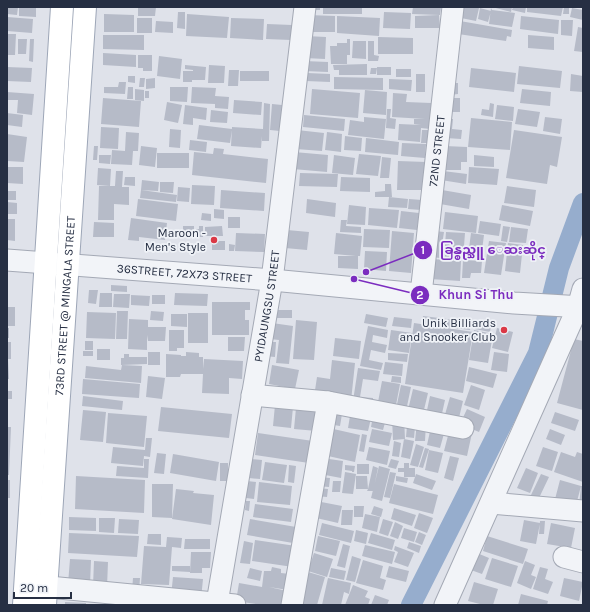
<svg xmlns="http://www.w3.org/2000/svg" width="590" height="612" font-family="Karla,'Noto Sans Myanmar',sans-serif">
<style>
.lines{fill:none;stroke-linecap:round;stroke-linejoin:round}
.canal{stroke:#96adcd;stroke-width:20}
.building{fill:#b6bbc8}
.minor-casing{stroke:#a4a9b5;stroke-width:23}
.major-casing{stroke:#9da6b7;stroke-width:24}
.minor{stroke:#f2f4f8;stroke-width:21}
.major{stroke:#fff;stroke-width:22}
.poi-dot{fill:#db3845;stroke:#eff2f7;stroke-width:1.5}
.labels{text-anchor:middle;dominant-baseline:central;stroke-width:3.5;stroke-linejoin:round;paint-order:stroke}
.street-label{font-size:12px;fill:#262f43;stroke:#eff2f7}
.poi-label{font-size:12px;fill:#262f43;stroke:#eff2f7;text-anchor:end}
.leader{fill:none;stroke:#7b2cbf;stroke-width:1.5}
.callout-dot{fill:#7b2cbf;stroke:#eff2f7;stroke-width:1.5}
.mark-label{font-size:12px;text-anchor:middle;font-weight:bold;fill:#fff}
.callout-label{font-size:13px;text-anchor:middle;font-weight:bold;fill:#7b2cbf;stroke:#eff2f7;stroke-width:3.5;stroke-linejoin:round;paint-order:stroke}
</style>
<rect width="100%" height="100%" fill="#dfe2ea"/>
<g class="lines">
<!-- canal -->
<path class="canal" d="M411,605L538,353L559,268L583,203"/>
</g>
<!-- building -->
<path class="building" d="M7,7H18L17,15L7,14Z
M19,7H36V17L19,16Z
M138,7H156L155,16H138Z
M313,7H320V10H313Z
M323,7H362V14H323Z
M413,7H441L440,15L412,14Z
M458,7L479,8L476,21L456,17Z
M492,7H512L511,12Z
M513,7H526L525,13L512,10Z
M527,7H563L561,16L527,12Z
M564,7H569V14H563Z
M480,8L491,11L488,22L478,19Z
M491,8L492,10L515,13L512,27L489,24Z
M572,8L583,10V20L570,17Z
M178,12H185V29L177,28Z
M384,12L411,13L410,29L383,28Z
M104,14L134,15V32H104Z
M187,14L229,17L227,38L186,36Z
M308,15L335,16V32H308Z
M439,15L440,28H415V16Z
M337,16L380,18L379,36L337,33Z
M521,16L559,20L558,34L520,29Z
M7,17L33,19L32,33L7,31Z
M137,18H152V33H137Z
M231,18L264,19L263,40L230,38Z
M561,20H573L572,36L561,35Z
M156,21L173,22V33L155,32Z
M460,21L512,30L511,37L507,36L506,41L458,34Z
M267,24L292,25L291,40L266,39Z
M578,27L583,28V52L574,51Z
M7,34H16L15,55H7Z
M103,35H144V50L103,49Z
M528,35L554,37V50L528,48Z
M306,36L326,37L325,59L305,58Z
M378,37L413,38V54H378Z
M18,39H27L26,54H18Z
M30,39H34L33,62L29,61Z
M347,39H350V55H347V64H331L330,46H337V43H347Z
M353,41H366V59L352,58Z
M368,41H374V55L379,56L378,61H368Z
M103,53L136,55V67L103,65Z
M138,55H152V71H143V68H138Z
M159,56L182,59L180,79L157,76Z
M304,61L328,62V72L304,71Z
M367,64V75H339V70H334L333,65Z
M185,65L206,67L205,80H192V82H183V71H193V70L185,69Z
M209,65L225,66L224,83H208Z
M519,66L562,71L560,88L517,84Z
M7,67L32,68L31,82L7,81Z
M377,67H391V75H377Z
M371,68H377L376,74H370Z
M471,68L516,73L514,92L469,87Z
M396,69H411V77H396Z
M229,70H239L238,86H228Z
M240,71H269V81H240Z
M307,73L330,74V82L306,81Z
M416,74H425V92H416Z
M571,74L583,76V92L570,91Z
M128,76H135V83L128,82Z
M334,77L383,78V90L334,89Z
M140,78H145L144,87H139Z
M155,78V88L146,89V79Z
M389,79L412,80L411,91L389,89Z
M119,82H126L125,94L104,93V87H118Z
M450,83H458V94L450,95Z
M128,87H133V99H127Z
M170,87H188L187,102L170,101Z
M192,87L216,88L215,96L229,97L228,109L215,108V104L191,103Z
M135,89L144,90V101L135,100Z
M312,89L360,93L358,118L310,114Z
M522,89L551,92L550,106L520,103Z
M365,90L387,92L386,115L363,113Z
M145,91H149V98H145Z
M7,92L34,94L32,115L17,113L18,100H7Z
M393,93L407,94L406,102L431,103L430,129L421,128L420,142L398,140L399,124L421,125L414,124V119H425L392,117Z
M103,98L141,101L139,127L101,124Z
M449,98H460V112H449Z
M234,100L262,102L261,115L233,113Z
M167,102L182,105L178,123L164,120Z
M264,103L270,104L269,141H262V136L261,148L231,146L232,127L263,129Z
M490,103L494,104L493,117L481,115L482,109L489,110Z
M272,104L282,105L280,131L270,130Z
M185,105L207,108L206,120L193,118V125L183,124Z
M497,105L514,107L513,121L495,119Z
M387,109H391L390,118L396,119L395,129L386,128Z
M518,109L540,112L537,127L515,124Z
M211,110L228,112L227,123L210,122Z
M7,113L23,115L22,127L7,125Z
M304,115L345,119L344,131L303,127Z
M364,117L386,119L384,139L348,135L350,120L364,122Z
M545,117L562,119L560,134L543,131Z
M471,118L512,122L510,150L468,147Z
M448,119H453L452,129L462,130L461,139L446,138Z
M199,125L232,129L230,143L197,139Z
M101,127L119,128L118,149L100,148Z
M170,129L181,130L180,148L169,147Z
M297,130L324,133L322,151L296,149Z
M422,130H430V143H421Z
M514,130L562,137L557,167L550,165L547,184L506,178Z
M126,132L139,133L138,151H133L132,165L111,164L112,150L125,151Z
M327,132L342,134L341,152L325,150Z
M7,134L27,137L24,162L7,161Z
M345,136L362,138L361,151L344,150Z
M366,138L399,142L398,155L365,152Z
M190,140L207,142L206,152L189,150Z
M402,143L426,144L425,158L401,156Z
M94,146H98L97,160H93Z
M141,146L157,148L155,167L139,165Z
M445,146L467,147V162H461V170H445Z
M214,148L224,149L223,154L268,159L266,183L192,175L194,152L213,154Z
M294,152L328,155L327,172L293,169Z
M157,153H189V168H157Z
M359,154L381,156L378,176L356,174Z
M99,155H111L110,164L99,163Z
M334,155L355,158L353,175L332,173Z
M474,155L494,157V167L474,166Z
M382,157L391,158L389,178H380Z
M398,161L426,162L425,190H397Z
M7,167H23V184L7,183Z
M469,167L499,169L497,185L468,183Z
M98,168L111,169L110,186L97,185Z
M116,171H123L122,187H129V205L114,204V220H98L99,186H115Z
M443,171L467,174L466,184L441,180Z
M300,173L338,174L337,187L299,186Z
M125,177H135V186L124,185Z
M341,177L370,178V192L340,191Z
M142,180L159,182L158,191L141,190Z
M160,182H174L173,193L160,192Z
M385,184H391L392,197H375V192L385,191Z
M192,185L215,186L214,205L191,204Z
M507,186L536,190L534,207L504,203Z
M178,187L190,188L189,202L177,201Z
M141,190L177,195L176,202L140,198Z
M221,190L265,193L264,211L220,208Z
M442,190L471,195L469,209L440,204Z
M7,191H16V200H7Z
M389,197L408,199L407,208L388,207Z
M138,199L178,204L176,221L136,216Z
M307,199L336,203L335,217L306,213Z
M409,199L422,200L421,210L408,209Z
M7,202L17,203V214H7Z
M349,205L366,207L365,225L347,224Z
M502,205L533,211L530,226L499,220Z
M369,208L399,210L397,228L368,225Z
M214,209L224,210V219L214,218Z
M401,211L419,213L417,230L399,228Z
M445,212L478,216L476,233L443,229Z
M202,213L211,214V221L201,220Z
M228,217H240V228H228Z
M131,218L167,223L165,240L139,237V241L128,240Z
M7,219H15V241L7,240Z
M341,220H347L346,226L361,227V233L340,232Z
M480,221L501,224L499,236L478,233Z
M94,222L114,223V237H93Z
M183,226H194V237H183Z
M199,226H203V237H196V229H199Z
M222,226L223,236H205V227Z
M503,226L510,227L507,242L501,241Z
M511,227L528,229L526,243L509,242Z
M364,229L390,230L389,248L363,247Z
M287,230L309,232L307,250L285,248Z
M392,231L414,233L411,273L389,271Z
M435,231L444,232L440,258L432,257Z
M446,232L465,233L463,259L444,257Z
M236,233L265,234L264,252L235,251Z
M336,233L362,236L360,256H358V269L338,268V256H356L334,254Z
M471,233L484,235L481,258L468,256Z
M212,241H225V250H212Z
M489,241L506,243L501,275L484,273Z
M508,243L523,245L520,273L505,271Z
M229,244L235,245L234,251H229Z
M365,251L387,252L386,271L364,269Z
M432,259L461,261L460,281L430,279Z
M463,260L482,261L481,273H471L470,278H462Z
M111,285L127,286V292L111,291Z
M89,290H98L96,304L88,303Z
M100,293H112V307H99Z
M175,293L208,294L207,306L174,305Z
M114,294H130L129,308L113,307Z
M131,295L150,296L149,306L131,305Z
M152,295H165V304H152Z
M212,302H250V310H245V320H249V335H212Z
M7,307H15V326H7Z
M271,310H292V318H271Z
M117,311H128L127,339H116Z
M151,311L164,312L163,321L150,320Z
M87,312L116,313L115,339L86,338Z
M188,313H208V343H188Z
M171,314H187V327L171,326Z
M366,314L388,318L386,327L364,323Z
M423,316L471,322L470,330L422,324Z
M394,317L412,319L411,328L392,326Z
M129,319L148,320V327H166L165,341H148L147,335V350L128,349Z
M296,320L317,322L314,360L293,359Z
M272,323L293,326L289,364L276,363L279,340L270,339Z
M414,323L473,332L463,393L405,384Z
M476,323L491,325L490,332L475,329Z
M368,326L388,330L387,338L373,335L372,342L387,345L385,353L371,350L369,360L383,363L381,370L360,366Z
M7,328H9V338H7Z
M497,328L513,332L508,352L492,348Z
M169,330H184V348H177V351H169Z
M391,330L412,333L409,353L388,350Z
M474,330L493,334L488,363L469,360Z
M228,337H245L244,351H228Z
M335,338L361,341L359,359L333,356Z
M574,339L583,341V410L557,403Z
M85,341H93V350H85Z
M7,342H11V359H8L9,379H7Z
M266,342H276L275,357L265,356Z
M97,349H110V360H97Z
M83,351H93V356H83Z
M148,352H160V365H148Z
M186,352L199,353V357H203V369L204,359L243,361L242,379L229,378V394L202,393L203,374H181L180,377H166V354L181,355V356H186Z
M494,352L509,354L507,372L491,370Z
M388,353L408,354L407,362L388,360Z
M124,354H129V357H147V364L121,365V358H124Z
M332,360L355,363L351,401L314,397L317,377L330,379Z
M385,362L403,364L402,376L383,374Z
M122,365L142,366L141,383L85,378L86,366L121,370Z
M272,365L299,370L295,389L269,384Z
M469,367L497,374L493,388L466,381Z
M358,368L380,371L378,381L363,379L360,397L373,398V404L353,401Z
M148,376L165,378L162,399L146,397Z
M392,376L401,377V383L391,382Z
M83,379L140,384L139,398L82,394Z
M382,381L400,384L396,405L378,402Z
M401,385L411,387L406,411L396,409Z
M471,385L485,390L479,410L464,405Z
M413,389L428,393L423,414L408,410Z
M7,391H12V399H7Z
M83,396L123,401L122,410L82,406Z
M430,396L445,400L441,418L426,415Z
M450,397L463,401L458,422L444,418Z
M275,405L293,407L291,428L273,426Z
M331,406L343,408L340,426L328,424Z
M161,407L232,414L229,438L158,431Z
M296,408L319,410L317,431L294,429Z
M467,409L485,417L479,432L460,424Z
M83,410L106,412L103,442L80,440Z
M351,410L372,414L368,431L348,428Z
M555,412L579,420L575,431L551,423Z
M108,413L147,416L144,447L106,443Z
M373,416L386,419L383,430L371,427Z
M404,417L405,439L393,440L392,418Z
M417,422L426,423L425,441H415Z
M407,426L415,427L414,438L406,437Z
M7,427H11L9,475H7Z
M431,427L445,430L440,448L427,445Z
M329,428L360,435L355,462L328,456Z
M450,428L472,433L467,456L444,451Z
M372,429L392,433L389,446L369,442Z
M550,429L565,435L561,445L546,439Z
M258,433L313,441L309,463L255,455Z
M362,434L367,435L364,452L359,451Z
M146,438H152L150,457L144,456L143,466L111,463L113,447L145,450Z
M404,439L414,441L410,459L401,457Z
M394,441L401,443L399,457L392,456Z
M416,444L424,447L418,467L410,465Z
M369,447L390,451L387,465L366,460Z
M543,447L558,452L552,471L536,466Z
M425,448L429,449L423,468L419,467Z
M429,450L443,453L438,473L425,470Z
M561,452L575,457L577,452L583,454V482L554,472Z
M157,453L166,454L164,474L154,473Z
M173,454L219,462L216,481L170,473Z
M450,456L459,458L453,481L444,478Z
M322,458L343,461L341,478L320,474Z
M144,459H149L148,478L116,476L117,466L144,468Z
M251,459L262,460L260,479L249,478Z
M391,459L399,461L396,469L388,467Z
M265,462L287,465L284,483L262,480Z
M220,463H228V481H220Z
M404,463H409V468H415V477H404V472H398V468H404Z
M357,464H369V474H357Z
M289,465L296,466L294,483L288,482Z
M345,465L355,466L354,472H352V471L345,470Z
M373,466L378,468L373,491H367L368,489H356V476H367L368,489Z
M379,466L390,469L382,501L371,498Z
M526,468L538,473L530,493L517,488Z
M345,472L356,474L353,494L342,493Z
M390,472L396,473L390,498L384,497Z
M416,474L436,481L432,490L413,483Z
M541,474L549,477L539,498L531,495Z
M76,476L145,480L144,513L75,509Z
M396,476L408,478L407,483L396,481Z
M318,477L330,478L329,487L317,486Z
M7,480H10V498H7Z
M560,480L581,486L575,509L554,503Z
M247,481L256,482L254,499L246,498Z
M333,481H341L340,492H332Z
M259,482L292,486L290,505L257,502Z
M152,484H173L172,518L152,517Z
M394,484L438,495L433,514L389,503Z
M581,486H583V507L579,506Z
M317,488L328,489L327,497L316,496Z
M176,489L194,491L193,493L214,495L211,525L172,519Z
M246,501H250L249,511L245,510Z
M316,501L342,506L338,523L312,517Z
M255,504L293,509L291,522L253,517Z
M354,506H364L363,517H354Z
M374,506L383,509L381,517L371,514Z
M394,508L416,515L412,526L391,519Z
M342,510H353L352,525H341Z
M419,513L433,518L427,533L414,528Z
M365,514L380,517L377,532L362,528Z
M69,517L96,518V531L69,530Z
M99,518H115L114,533L99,532Z
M119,519L139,520L138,534L118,533Z
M250,519L296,527L293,543L247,535Z
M383,519L393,522L388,536L379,533Z
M524,520L540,523L536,544L520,541Z
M540,521H545L544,534H539Z
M395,522L403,526L398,539L390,536Z
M322,523L354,531L351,543L319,535Z
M551,523L575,528L571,548L547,544Z
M404,528L417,532L414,542L401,538Z
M356,530L368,533L366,544L354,541Z
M419,532L426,535L422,545L415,542Z
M69,533L139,536L137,557L68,553Z
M371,533L395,540L392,550L368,543Z
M148,534H161V545L147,544Z
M318,536L340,541L336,556L315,551Z
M487,536L528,549L523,564L483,551Z
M167,537L182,538L181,548L172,547L169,585L141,584L144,546L166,547Z
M185,539H210V549H184Z
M255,540L296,546L293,567L252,561Z
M244,541L253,543L250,564L240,563Z
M409,542L421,546L419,553L407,548Z
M343,544L350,546L345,568L337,566Z
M365,545L395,552L392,564L362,556Z
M395,546L414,553L408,567L394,562L398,552L394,550Z
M191,552H211L210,568H202V573H190Z
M314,553L333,559L327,577L308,571Z
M477,553L489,558L482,574L471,570Z
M352,556L361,559L355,582L346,580Z
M492,558L518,566L511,587L485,579Z
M70,559L91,560L90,585L68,584Z
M363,560L383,566L380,578L386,580L383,590L356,583Z
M94,561L108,562L107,587L93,586Z
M525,561L535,565L531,575L536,577L531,589L517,583Z
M172,566H190V572L172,571Z
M389,566L409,571L406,582L386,577Z
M272,567L281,569V573L290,574L288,590L269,587L287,591L285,605H263L236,601L239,583L262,587L264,571H271Z
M540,567L548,569L545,579L553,582L548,594L533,589Z
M250,568L262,571L260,581L247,578Z
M331,568L346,571L344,580L329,577Z
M308,572L325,577L317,605L299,604Z
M173,577L203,579L201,599L171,596Z
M133,578H140L139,592L132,591Z
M328,578L351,583L349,594L344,592L341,605H322Z
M564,578L583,582L579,601L560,596Z
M474,582L498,589L493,605H484L468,601Z
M353,585L368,591L365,597L370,599L368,605H345Z
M521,594L548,601L547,605H518Z
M375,595L389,600L387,605H371Z
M65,602L86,603V605H65Z"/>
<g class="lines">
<defs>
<g id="minor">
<path id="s1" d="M7,260L272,280L514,303L583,307"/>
<path id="s2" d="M421,294L453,7"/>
<path d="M252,395L328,402L292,605"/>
<path d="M328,402L463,428"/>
<path d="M491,503L583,511"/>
<path d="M564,557L583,562"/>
<path d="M28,585L235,605"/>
<path id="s3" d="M217,603L272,280L305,7"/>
<path d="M445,605L578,307L583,289"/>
</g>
<g id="major">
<path d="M24,605L62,7"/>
<path id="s4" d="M45,605L85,7"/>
</g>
</defs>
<!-- minor casing -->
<use href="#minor" class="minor-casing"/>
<!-- major casing -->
<use href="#major" class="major-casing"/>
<!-- minor -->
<use href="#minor" class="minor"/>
<!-- major -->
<use href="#major" class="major"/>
</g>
<!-- markers -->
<g class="poi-dot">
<circle cx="214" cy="240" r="4"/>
<circle cx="504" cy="330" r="4"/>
</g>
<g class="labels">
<!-- street labels -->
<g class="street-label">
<text stroke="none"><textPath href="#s2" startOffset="144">72ND STREET</textPath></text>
<text stroke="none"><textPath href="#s1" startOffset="178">36STREET, 72X73 STREET</textPath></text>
<text stroke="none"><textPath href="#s4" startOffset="300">73RD STREET @ MINGALA STREET</textPath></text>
<text stroke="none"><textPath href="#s3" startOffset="301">PYIDAUNGSU STREET</textPath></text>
</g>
<!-- poi labels -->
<g class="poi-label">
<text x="206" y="233">Maroon -<tspan x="206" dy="14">Men's Style</tspan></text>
<text x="496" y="323">Unik Billiards<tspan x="496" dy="14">and Snooker Club</tspan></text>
</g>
</g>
<!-- callouts -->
<path class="leader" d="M366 272L423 250M354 279L420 295"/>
<g class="callout-dot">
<circle cx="366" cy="272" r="4"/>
<circle cx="354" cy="279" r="4"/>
<circle cx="423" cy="250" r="10"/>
<circle cx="420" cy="295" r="10"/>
</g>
<g class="mark-label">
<text x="423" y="254">1</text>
<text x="420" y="299">2</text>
</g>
<g class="callout-label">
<text x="493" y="254">ခြန္စည္သူ ေဆးဆိုင္</text>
<text x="476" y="299">Khun Si Thu</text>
</g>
<!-- border -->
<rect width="590" height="612" fill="none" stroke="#262f43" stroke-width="16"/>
<!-- scale -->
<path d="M14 592v6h57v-6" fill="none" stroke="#262f43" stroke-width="2"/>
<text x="20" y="592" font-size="12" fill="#262f43" stroke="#eff2f7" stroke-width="3" paint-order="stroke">20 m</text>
</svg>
